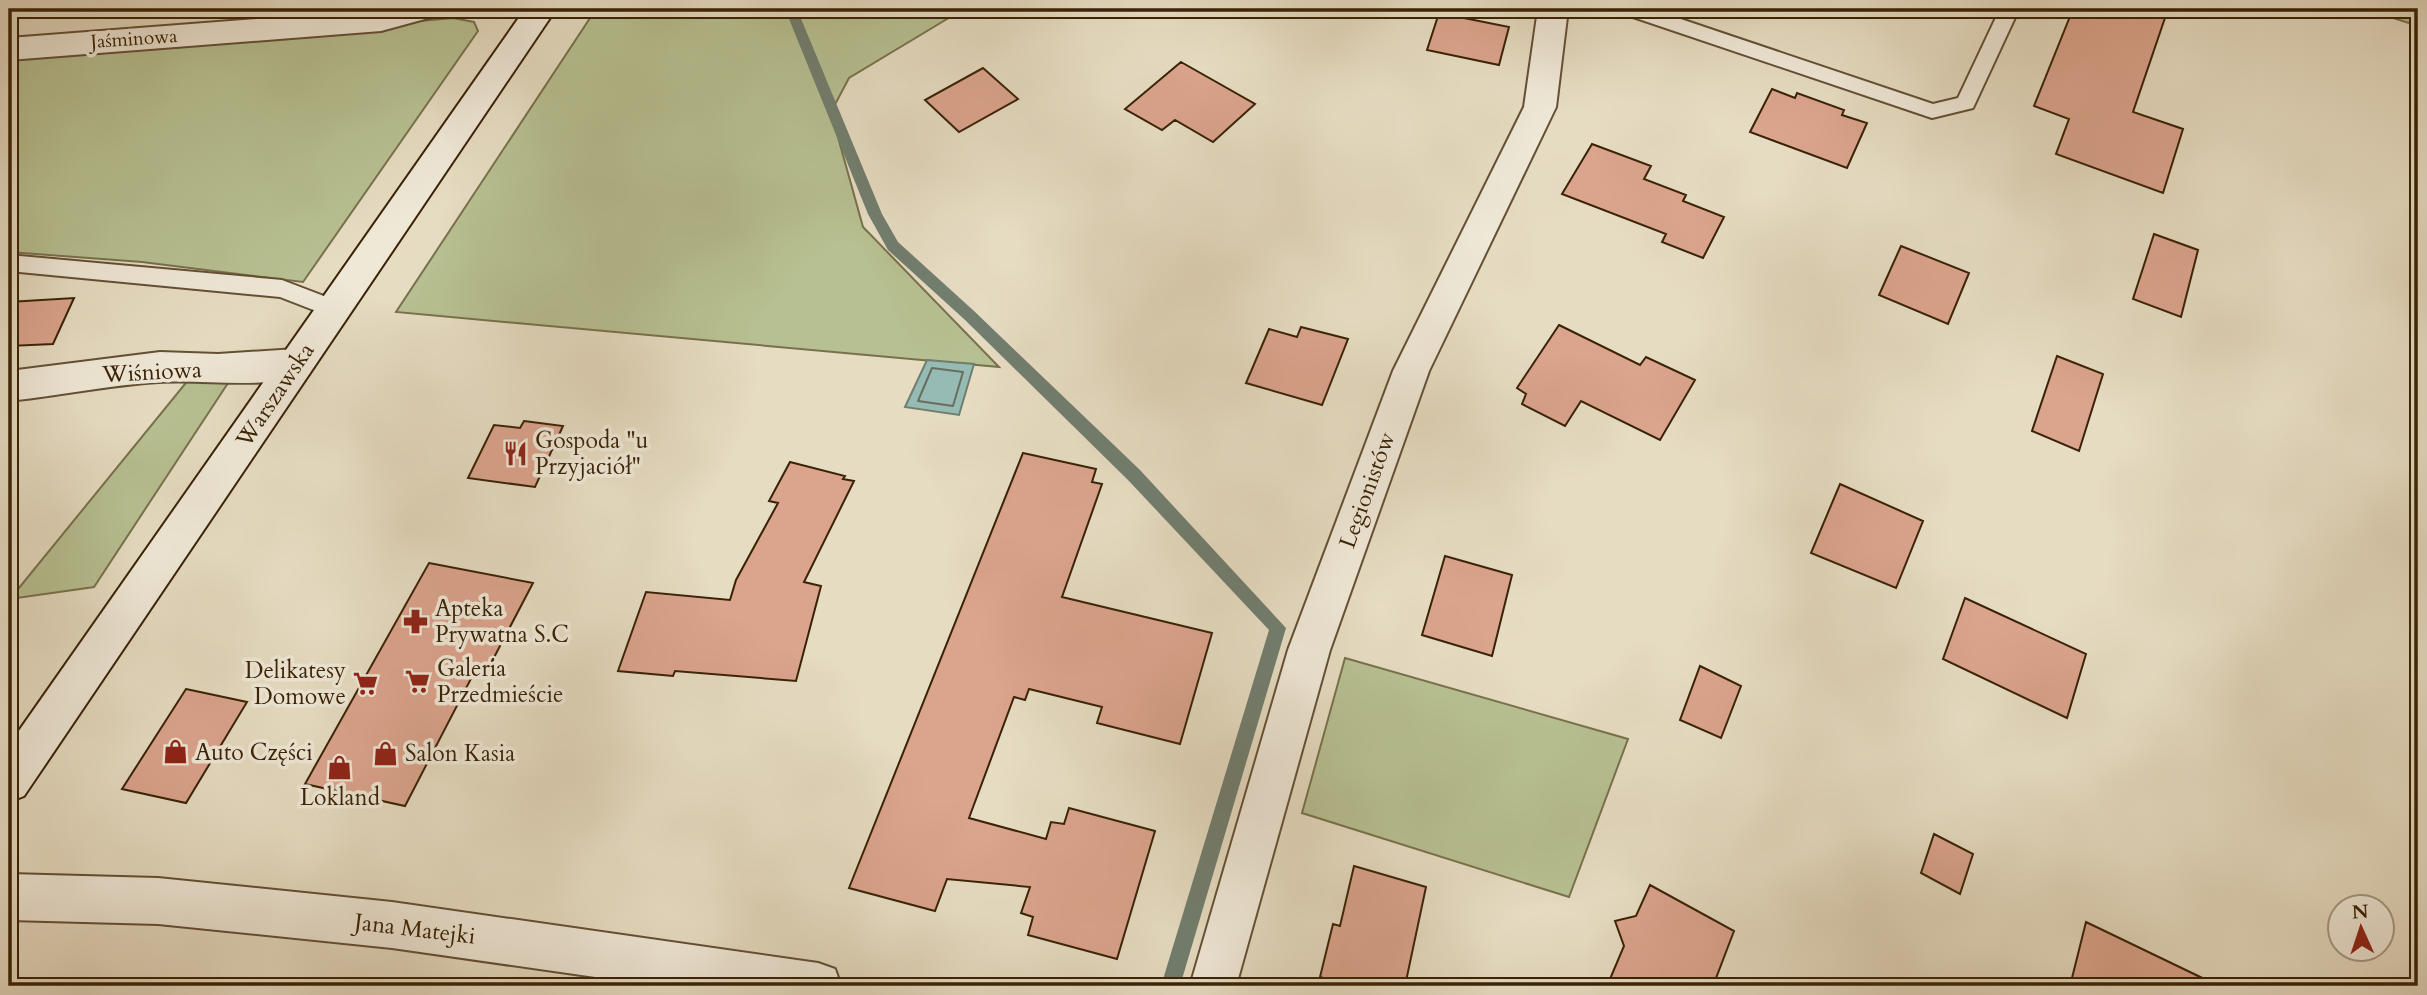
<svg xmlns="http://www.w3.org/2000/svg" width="2427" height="995" font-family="Cardo,serif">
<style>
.green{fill:#b7c092;stroke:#78714c;stroke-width:2}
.water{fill:#96bbb5;stroke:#717e6f;stroke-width:2}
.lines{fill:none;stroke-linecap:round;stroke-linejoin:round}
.shore{stroke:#686e5e;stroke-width:2}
.stream{fill:#717e6f;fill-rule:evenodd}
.building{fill:#dba48d;stroke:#392206;stroke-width:2}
.service-casing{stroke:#645035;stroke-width:4}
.minor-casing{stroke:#645035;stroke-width:4}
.tertiary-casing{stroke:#645035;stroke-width:4}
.secondary-casing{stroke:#392206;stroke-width:4}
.service{fill:#efe8d7;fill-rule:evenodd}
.minor{fill:#efe8d7;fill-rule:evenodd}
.tertiary{fill:#efe8d7;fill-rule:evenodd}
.secondary{fill:#efe8d7;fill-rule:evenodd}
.labels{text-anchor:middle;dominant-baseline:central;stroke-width:7;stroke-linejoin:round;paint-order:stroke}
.far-street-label{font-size:19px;fill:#392206;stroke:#efe8d7}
.street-label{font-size:23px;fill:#392206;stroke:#efe8d7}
.poi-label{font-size:23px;fill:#392206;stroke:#efe8d7;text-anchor:start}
</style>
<rect width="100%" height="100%" fill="#e6dcc2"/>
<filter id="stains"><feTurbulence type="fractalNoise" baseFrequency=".00286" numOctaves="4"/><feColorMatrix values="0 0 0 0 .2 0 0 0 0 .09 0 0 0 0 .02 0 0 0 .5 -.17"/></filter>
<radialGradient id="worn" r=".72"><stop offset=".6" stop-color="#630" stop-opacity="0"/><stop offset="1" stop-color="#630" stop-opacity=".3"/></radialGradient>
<!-- green -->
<path class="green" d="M596,9H952L957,13L849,78L831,112L863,227L999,367L396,312Z
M2365,9H2418V26Z
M453,18L474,22L478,31L303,282L142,262L9,252V58Z
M232,377L94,587L10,599L189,379Z
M1345,658L1628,739L1569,897L1302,813Z"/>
<!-- water -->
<path class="water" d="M927,360L974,364L959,415L905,407Z"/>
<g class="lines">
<!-- shore -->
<path class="shore" d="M932,368L963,372L953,406L918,401Z"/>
<!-- stream -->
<path class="stream" d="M785,9H797L882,214L898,242L974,311L1140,470L1286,628L1180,986H1161L1269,630L1128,480L964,319L888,250L868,214Z"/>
</g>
<!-- building -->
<path class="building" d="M2073,9H2168L2133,112L2183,129L2163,193L2056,154L2069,119L2034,106Z
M1439,13L1509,27L1499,65L1427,50Z
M1181,62L1255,104L1213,142L1175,120L1162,130L1125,109Z
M983,68L1018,99L959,132L925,100Z
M1772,89L1795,98L1797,93L1844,110L1842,115L1867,123L1847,168L1750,132Z
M1592,144L1651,166L1644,179L1686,195L1683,201L1724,217L1703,258L1662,242L1666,234L1562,194Z
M2154,234L2198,250L2181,317L2133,299Z
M1901,246L1969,273L1948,324L1879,295Z
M74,298L53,344L9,346V302Z
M1559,325L1640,365L1646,357L1695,380L1660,440L1581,401L1565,426L1522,404L1526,394L1517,388Z
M1301,327L1348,339L1322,405L1246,383L1269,329L1297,337Z
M2057,356L2103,374L2079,451L2032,431Z
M524,421L563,426L535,487L468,478L494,425L520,428Z
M1023,453L1096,469L1092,482L1102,484L1062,597L1212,633L1180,744L1097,723L1102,707L1029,689L1025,700L1014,697L969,818L1046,839L1051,822L1064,824L1069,808L1155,831L1117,959L1028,935L1033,917L1021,913L1030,887L947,879L935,911L849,888Z
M790,462L845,476L843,479L854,481L804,582L821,586L796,681L675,671L673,676L618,671L646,592L730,600L736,580L778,503L769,501Z
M1840,484L1923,521L1896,588L1811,553Z
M1445,556L1512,575L1492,656L1422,635Z
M429,563L533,583L488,669L477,667L405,806L305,784Z
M1965,598L2086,654L2067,718L1943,659Z
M1700,666L1741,686L1721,738L1680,720Z
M186,689L247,702L186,803L122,789Z
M1934,834L1973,854L1960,894L1921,873Z
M1354,866L1426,887L1405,986H1352L1320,977L1333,924L1340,926Z
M1650,885L1734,931L1713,986H1607L1624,946L1615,921L1636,916Z
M2086,922L2219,986H2070Z"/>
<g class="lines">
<defs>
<path id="service" d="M1621,9H1651L1933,104L1958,98L2000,9H2019L1973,108L1932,118L1624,14Z
M9,255L282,280L342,303L345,309L342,315L334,318L280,297L9,271Z"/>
<path id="minor" d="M388,9H440L436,16L381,31L9,60V38Z
M1538,9H1568L1556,107L1429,371L1330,650L1236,986H1190L1288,650L1393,371L1524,107Z
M296,349L309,354L314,364L309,374C261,390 208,379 159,382C109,385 59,396 9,401V371L160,352L218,354Z"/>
<path id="tertiary" d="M9,874L158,878L392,902L818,963L835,969L841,986H658L392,948L158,924L9,920Z"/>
<path id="secondary" d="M525,9H556L24,796L9,802V745Z"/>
</defs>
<!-- service casing -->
<use href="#service" class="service-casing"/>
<!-- minor casing -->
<use href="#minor" class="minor-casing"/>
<!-- tertiary casing -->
<use href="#tertiary" class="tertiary-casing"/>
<!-- secondary casing -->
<use href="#secondary" class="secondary-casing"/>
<!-- service -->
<use href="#service" class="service"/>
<!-- minor -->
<use href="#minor" class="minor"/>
<!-- tertiary -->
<use href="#tertiary" class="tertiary"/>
<!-- secondary -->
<use href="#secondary" class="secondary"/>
</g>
<!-- icons -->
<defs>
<symbol id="restaurant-bare" viewBox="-9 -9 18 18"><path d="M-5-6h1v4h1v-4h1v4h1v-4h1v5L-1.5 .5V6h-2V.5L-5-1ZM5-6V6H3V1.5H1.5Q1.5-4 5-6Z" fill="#8f2418" stroke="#efe8d7" stroke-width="2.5" paint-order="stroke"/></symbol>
<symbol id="pharmacy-bare" viewBox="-9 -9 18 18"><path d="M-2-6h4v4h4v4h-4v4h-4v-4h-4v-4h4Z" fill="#8f2418" stroke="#efe8d7" stroke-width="2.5" paint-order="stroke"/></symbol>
<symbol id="supermarket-bare" viewBox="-9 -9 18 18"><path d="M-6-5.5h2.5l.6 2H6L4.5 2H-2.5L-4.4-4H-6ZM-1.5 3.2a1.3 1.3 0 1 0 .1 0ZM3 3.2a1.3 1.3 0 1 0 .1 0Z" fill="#8f2418" stroke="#efe8d7" stroke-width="2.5" paint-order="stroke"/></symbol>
<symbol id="shop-bare" viewBox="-9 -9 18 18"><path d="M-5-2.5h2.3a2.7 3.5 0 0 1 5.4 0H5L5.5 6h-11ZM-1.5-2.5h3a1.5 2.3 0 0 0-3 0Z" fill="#8f2418" stroke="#efe8d7" stroke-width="2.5" paint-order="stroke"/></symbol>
</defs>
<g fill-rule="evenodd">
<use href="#restaurant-bare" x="498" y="436" width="35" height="35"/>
<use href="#pharmacy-bare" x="398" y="604" width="35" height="35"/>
<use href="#supermarket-bare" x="400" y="664" width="35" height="35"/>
<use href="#supermarket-bare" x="348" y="666" width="35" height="35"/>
<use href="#shop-bare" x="158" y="734" width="35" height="35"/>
<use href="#shop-bare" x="368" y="736" width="35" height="35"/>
<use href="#shop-bare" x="322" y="750" width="35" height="35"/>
</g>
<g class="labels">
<!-- far-street labels -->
<g class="far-street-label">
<text transform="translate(134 39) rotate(-4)">Jaśminowa</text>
</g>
<!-- street labels -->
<g class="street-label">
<text transform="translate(152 372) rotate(-3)">Wiśniowa</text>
<text transform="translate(275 395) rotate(-56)">Warszawska</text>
<text transform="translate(1367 490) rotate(-70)">Legionistów</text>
<text transform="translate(415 929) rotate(7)">Jana Matejki</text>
</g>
<!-- poi labels -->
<g class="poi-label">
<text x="535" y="440">Gospoda "u<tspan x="535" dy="26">Przyjaciół"</tspan></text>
<text x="435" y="608">Apteka<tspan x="435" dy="26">Prywatna S.C</tspan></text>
<text x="437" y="668">Galeria<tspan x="437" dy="26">Przedmieście</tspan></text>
<text x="346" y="670" text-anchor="end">Delikatesy<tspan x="346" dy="26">Domowe</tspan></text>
<text x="195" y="752">Auto Części</text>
<text x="405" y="753">Salon Kasia</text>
<text x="340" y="797" text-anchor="middle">Lokland</text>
</g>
</g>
<!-- margin -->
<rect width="2427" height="995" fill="none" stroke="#e6dcc2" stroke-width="35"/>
<rect x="10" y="10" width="2406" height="974" fill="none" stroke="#392206" stroke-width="3.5"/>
<rect x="18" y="18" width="2392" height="960" fill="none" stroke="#392206" stroke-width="2"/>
<!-- north arrow -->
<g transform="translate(2361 928) rotate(357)"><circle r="33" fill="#efe8d7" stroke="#a69983" stroke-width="2"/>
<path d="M0-5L12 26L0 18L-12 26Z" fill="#8f2418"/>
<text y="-10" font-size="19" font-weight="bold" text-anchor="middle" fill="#392206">N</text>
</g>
<rect width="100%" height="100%" filter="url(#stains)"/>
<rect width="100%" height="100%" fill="url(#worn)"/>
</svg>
